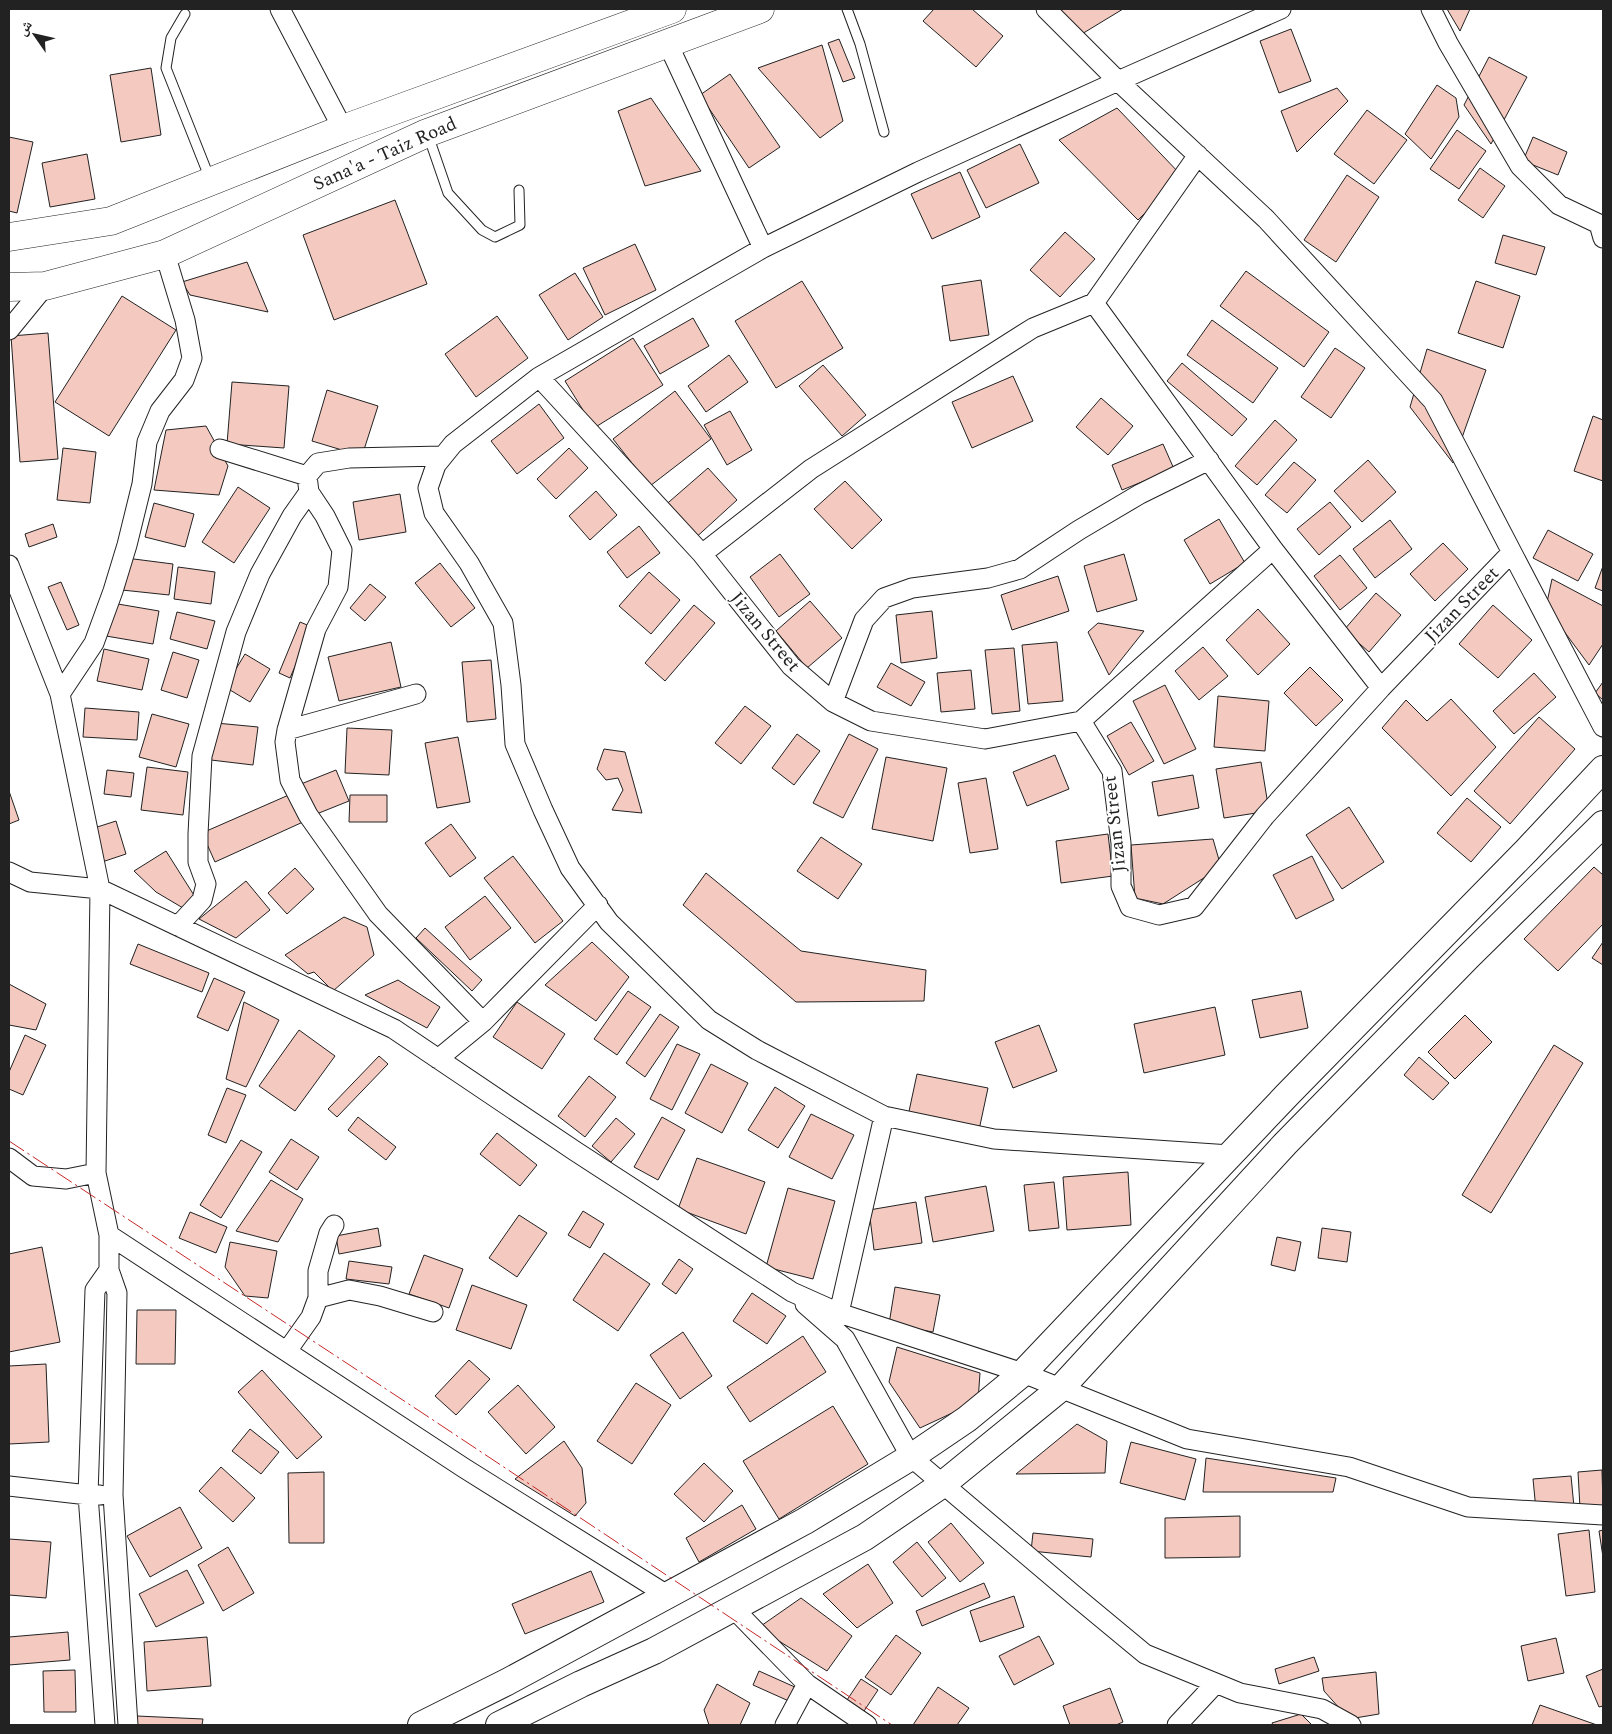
<svg xmlns="http://www.w3.org/2000/svg" width="1612" height="1734" font-family="Spectral,'Noto Naskh Arabic',serif">
<style>
.building{fill:#f3c9c0;stroke:#222}
.lines{fill:none;stroke-linecap:round;stroke-linejoin:round}
.lane-casing{stroke:#222;stroke-width:11}
.street-casing{stroke:#222;stroke-width:21}
.secondary-casing{stroke:#222;stroke-width:28}
.highway-casing{stroke:#222;stroke-width:29}
.lane{stroke:#fff;stroke-width:9}
.street{stroke:#fff;stroke-width:19}
.secondary{stroke:#fff;stroke-width:26}
.highway{stroke:#fff;stroke-width:28}
.power{stroke:#c62828;stroke-width:1;stroke-dasharray:18 4 2.5 4;stroke-linecap:butt}
.labels{text-anchor:middle;dominant-baseline:central;stroke-width:4;stroke-linejoin:round;paint-order:stroke}
.street-label{font-size:19px;fill:#222;stroke:#fff}
</style>
<rect width="100%" height="100%" fill="#fff"/>
<!-- building -->
<path class="building" d="M934,9H972L1003,36L976,67L923,21Z
M1044,9H1123L1067,43Z
M1447,9H1470L1460,31Z
M1291,29L1311,81L1279,93L1260,41Z
M839,39L855,78L843,82L828,43Z
M822,45L843,121L820,138L758,68Z
M1489,57L1527,77L1491,144L1464,105Z
M151,68L161,135L121,142L110,75Z
M730,74L780,147L749,168L700,95Z
M1437,85L1456,98L1459,117L1431,159L1405,134Z
M1337,88L1348,101L1297,152L1281,111Z
M651,98L701,171L645,186L618,111Z
M1117,108L1182,176L1138,220L1059,140Z
M1367,110L1407,140L1374,184L1334,154Z
M1457,130L1486,151L1459,189L1430,169Z
M9,137L33,142L17,213L9,211Z
M1533,137L1567,152L1558,175L1523,161Z
M1020,144L1039,183L986,208L967,170Z
M87,154L95,199L50,207L42,163Z
M1480,168L1505,186L1483,218L1458,200Z
M960,172L980,217L932,239L911,194Z
M1347,175L1379,197L1336,262L1304,240Z
M395,200L427,284L334,320L303,235Z
M1065,232L1095,259L1060,297L1030,270Z
M1503,235L1545,247L1536,275L1495,263Z
M635,244L656,290L605,315L583,268Z
M247,262L268,312L190,295L182,282Z
M1246,271L1329,332L1304,367L1220,306Z
M575,273L603,317L568,340L539,295Z
M981,280L989,335L950,341L942,286Z
M802,281L843,348L776,388L735,321Z
M1476,281L1520,296L1503,348L1458,333Z
M122,296L176,330L109,436L55,402Z
M497,316L528,358L476,397L445,354Z
M693,318L709,346L660,374L644,346Z
M1212,320L1278,368L1253,403L1187,355Z
M48,333L58,459L20,462L11,336Z
M633,338L663,385L594,428L565,381Z
M1335,348L1365,368L1331,418L1301,397Z
M1427,349L1486,370L1453,463L1410,407Z
M729,355L748,382L706,412L688,386Z
M1182,363L1247,419L1232,436L1167,381Z
M823,365L866,415L842,436L799,386Z
M1013,376L1033,421L972,448L952,402Z
M232,382L289,386L284,448L227,444Z
M327,390L378,406L362,456L312,441Z
M675,391L711,439L650,486L613,439Z
M1101,398L1133,426L1108,455L1076,427Z
M539,404L564,438L517,474L491,441Z
M730,411L752,450L727,465L704,425Z
M1593,416L1603,420V481L1574,471Z
M1275,420L1297,440L1257,485L1235,466Z
M206,426L228,466L219,495L154,490L166,430Z
M1163,444L1174,469L1122,490L1112,465Z
M63,448L96,452L90,503L57,500Z
M569,448L588,468L556,499L537,479Z
M1368,460L1396,492L1362,522L1334,491Z
M1294,462L1316,480L1287,513L1265,495Z
M708,468L737,500L692,541L662,508Z
M845,481L882,520L852,549L814,509Z
M238,487L270,508L234,563L202,542Z
M596,491L617,515L590,540L569,516Z
M400,494L406,532L359,540L353,502Z
M1330,502L1351,527L1319,555L1297,529Z
M154,503L194,514L185,547L145,537Z
M1219,519L1245,563L1210,584L1184,540Z
M1390,520L1412,549L1375,578L1353,549Z
M53,524L57,537L29,547L25,534Z
M639,526L660,553L627,578L607,552Z
M1548,530L1593,554L1578,581L1533,558Z
M1443,543L1468,569L1435,601L1410,574Z
M780,554L810,594L779,617L750,577Z
M1124,554L1137,600L1097,612L1084,566Z
M1340,555L1367,588L1340,610L1314,576Z
M126,558L173,564L169,595L122,590Z
M440,563L475,608L451,627L415,583Z
M1603,566V591L1595,588Z
M178,567L215,572L211,604L174,599Z
M649,572L680,600L651,634L619,606Z
M1058,576L1069,611L1012,630L1001,595Z
M1552,579L1603,606V644L1589,665L1546,607Z
M61,582L79,625L67,630L48,587Z
M370,584L386,597L365,621L350,608Z
M1376,593L1401,615L1369,652L1344,630Z
M810,601L842,638L807,668L776,631Z
M112,603L159,611L153,644L106,636Z
M694,605L715,623L665,681L645,663Z
M1493,605L1532,640L1498,678L1459,644Z
M1258,609L1290,644L1258,675L1226,640Z
M932,611L937,658L901,663L896,615Z
M177,612L215,621L207,649L170,639Z
M300,622L312,627L290,678L279,673Z
M1098,623L1144,631L1109,675L1088,632Z
M391,642L401,687L339,701L328,657Z
M1057,642L1063,701L1028,704L1022,645Z
M1203,647L1228,676L1199,700L1175,671Z
M1014,648L1020,711L992,714L985,650Z
M104,649L149,659L142,690L97,681Z
M173,652L199,660L187,698L161,690Z
M245,654L270,669L250,702L225,687Z
M491,660L496,719L467,722L462,662Z
M891,663L925,682L911,706L877,687Z
M1310,667L1343,700L1316,726L1284,693Z
M971,670L975,709L941,712L937,673Z
M1534,673L1556,697L1514,734L1493,711Z
M1603,682V700L1595,693Z
M1165,685L1196,749L1164,764L1133,701Z
M1218,696L1269,701L1265,751L1214,747Z
M1451,699L1496,747L1451,796L1382,728L1406,700L1427,721Z
M745,706L771,726L741,764L715,743Z
M85,708L139,712L137,740L83,737Z
M152,714L189,724L176,767L139,757Z
M1539,717L1575,749L1510,824L1474,791Z
M1131,722L1154,761L1129,775L1107,736Z
M216,723L258,727L253,765L211,760Z
M347,728L392,730L389,775L345,773Z
M797,734L820,751L794,785L772,768Z
M849,734L878,749L843,818L813,803Z
M458,737L470,802L437,808L425,743Z
M604,749L625,752L642,813L612,810L623,790L618,778L606,780L597,769Z
M1055,755L1069,789L1027,806L1013,772Z
M886,757L947,768L933,841L872,829Z
M1261,762L1269,811L1224,818L1216,769Z
M147,767L188,772L183,815L141,810Z
M107,770L134,773L131,797L104,794Z
M336,770L349,801L314,815L301,784Z
M1193,775L1199,808L1158,816L1152,782Z
M986,778L998,849L970,853L958,783Z
M9,791L19,820L9,824Z
M291,794L303,822L215,862L202,833Z
M350,795H387V822H349Z
M1467,798L1501,827L1471,862L1437,833Z
M1349,807L1384,862L1342,889L1306,835Z
M116,821L126,854L102,862L91,829Z
M451,824L476,858L450,877L425,843Z
M1108,834L1113,876L1061,883L1056,841Z
M821,837L862,864L838,899L797,871Z
M1213,839L1221,867L1163,904L1135,898L1131,845Z
M166,851L197,900L183,908L156,892L134,871Z
M513,856L563,921L535,943L484,878Z
M1312,856L1334,900L1296,919L1273,875Z
M1594,867L1603,875V924L1558,971L1524,939Z
M295,868L314,889L287,914L268,893Z
M706,873L801,951L926,970L924,1001L796,1002L683,905Z
M246,881L270,910L236,938L199,919Z
M485,896L511,928L470,960L445,927Z
M344,917L367,927L374,955L333,991L314,972L308,974L285,955Z
M425,928L482,980L472,991L416,938Z
M592,942L629,977L596,1021L545,985Z
M1603,942V965L1592,958Z
M138,944L209,973L202,992L130,964Z
M214,978L245,992L228,1031L197,1017Z
M398,980L440,1007L427,1028L365,995Z
M9,984L46,1004L36,1030L9,1025Z
M628,991L651,1007L617,1055L594,1039Z
M1301,991L1308,1028L1260,1038L1252,1000Z
M244,1002L279,1020L246,1087L226,1079Z
M517,1002L565,1034L542,1069L493,1037Z
M1215,1007L1225,1055L1144,1073L1134,1024Z
M660,1014L679,1027L645,1077L626,1063Z
M1465,1015L1492,1042L1455,1079L1428,1052Z
M1039,1025L1057,1071L1013,1088L995,1042Z
M299,1030L335,1056L295,1111L259,1086Z
M25,1035L46,1045L23,1095L9,1089V1072Z
M677,1044L700,1054L672,1110L650,1099Z
M1554,1045L1583,1063L1491,1213L1462,1195Z
M379,1056L388,1064L337,1117L328,1109Z
M1419,1057L1449,1083L1433,1100L1404,1075Z
M711,1064L748,1083L722,1133L685,1113Z
M917,1074L988,1088L979,1130L908,1116Z
M589,1076L616,1097L585,1137L558,1116Z
M775,1087L805,1106L778,1148L748,1130Z
M227,1088L246,1095L226,1143L208,1135Z
M811,1114L854,1135L832,1179L789,1157Z
M358,1117L396,1147L386,1160L348,1130Z
M662,1117L685,1130L658,1180L634,1167Z
M616,1118L635,1134L611,1162L592,1146Z
M497,1133L537,1165L520,1186L480,1154Z
M291,1139L319,1157L297,1190L269,1172Z
M241,1140L262,1152L221,1218L200,1205Z
M697,1158L765,1182L746,1234L678,1209Z
M1128,1172L1131,1225L1067,1230L1063,1177Z
M271,1180L303,1199L278,1242L236,1231Z
M1054,1182L1059,1228L1029,1231L1024,1185Z
M986,1186L994,1231L933,1242L925,1197Z
M788,1188L835,1201L813,1279L766,1267Z
M916,1202L922,1243L874,1250L869,1210Z
M583,1211L604,1224L590,1248L568,1235Z
M190,1212L227,1227L216,1253L179,1238Z
M519,1215L547,1233L517,1277L489,1258Z
M378,1228L381,1246L339,1254L336,1236Z
M1322,1228L1351,1232L1347,1262L1318,1258Z
M1277,1237L1301,1242L1295,1271L1271,1265Z
M230,1242L277,1251L268,1298L245,1296L225,1267Z
M42,1247L60,1342L9,1352V1254Z
M604,1253L650,1284L618,1331L573,1300Z
M424,1255L463,1269L449,1308L409,1294Z
M679,1259L693,1269L676,1294L662,1284Z
M349,1261L392,1267L389,1284L346,1279Z
M472,1285L527,1305L511,1349L456,1330Z
M895,1287L940,1295L933,1332L889,1324Z
M752,1293L786,1316L767,1344L733,1321Z
M137,1310H176L175,1364H136Z
M683,1332L712,1376L680,1399L650,1355Z
M803,1336L826,1372L750,1422L727,1387Z
M897,1347L980,1373L978,1401L920,1428L889,1382Z
M469,1360L490,1379L456,1415L435,1396Z
M46,1364L49,1442L9,1444V1366Z
M262,1370L322,1437L297,1459L238,1392Z
M636,1383L671,1405L632,1464L597,1441Z
M518,1385L555,1427L526,1454L488,1412Z
M833,1406L868,1464L779,1519L743,1461Z
M1077,1424L1107,1441L1105,1473L1016,1474Z
M250,1429L279,1452L261,1474L232,1451Z
M564,1441L582,1468L586,1503L575,1516L515,1479Z
M1131,1442L1196,1459L1185,1500L1120,1483Z
M1206,1458L1336,1478L1333,1492H1203Z
M704,1463L733,1491L704,1522L674,1494Z
M221,1467L255,1498L233,1522L199,1491Z
M1602,1470L1603,1506L1580,1508L1578,1472Z
M324,1472V1543H289L288,1473Z
M1571,1476L1574,1507L1536,1510L1533,1479Z
M742,1505L756,1529L699,1562L686,1538Z
M180,1507L202,1548L150,1577L127,1536Z
M1240,1516V1557L1165,1558V1518Z
M951,1523L984,1563L960,1582L928,1542Z
M1589,1530L1595,1592L1566,1596L1558,1534Z
M1603,1530V1557L1599,1531Z
M1033,1533L1093,1539L1091,1557L1031,1551Z
M9,1539L51,1542L46,1598L9,1595Z
M917,1542L946,1578L922,1597L893,1562Z
M228,1547L254,1593L223,1611L198,1565Z
M868,1564L893,1603L857,1628L823,1594Z
M187,1570L204,1603L156,1627L139,1594Z
M591,1571L604,1602L525,1634L512,1604Z
M984,1583L990,1597L922,1626L916,1611Z
M1014,1596L1024,1627L980,1642L970,1611Z
M801,1598L852,1636L827,1671L758,1628Z
M68,1632L70,1660L9,1665V1637Z
M896,1635L921,1653L891,1695L865,1677Z
M1039,1636L1054,1664L1014,1685L999,1656Z
M207,1637L211,1686L147,1691L144,1642Z
M1556,1638L1564,1673L1528,1681L1521,1646Z
M1314,1657L1319,1671L1279,1684L1275,1669Z
M1603,1669V1706L1599,1707L1586,1676Z
M75,1670L76,1712H44L43,1671Z
M759,1671L797,1688L791,1702L753,1685Z
M1376,1672L1379,1714L1349,1719L1324,1691L1322,1678Z
M861,1679L878,1690L862,1714L845,1703Z
M717,1684L750,1703L740,1725H709L704,1710Z
M938,1687L969,1708L957,1725H913Z
M1110,1688L1123,1722L1116,1725H1070L1063,1706Z
M1540,1705L1597,1725H1532Z
M1301,1714L1312,1725H1273L1272,1723Z
M137,1716L203,1719L202,1725H136Z"/>
<g class="lines">
<defs>
<path id="lane" d="M847,9L860,44L884,132
M185,14L171,38L166,68L210,179
M428,135L448,193L482,230L495,237L520,225L519,190"/>
<path id="street" d="M280,9L343,129
M1046,9L1118,81L1266,219L1433,401L1603,727
M1431,9L1448,43L1520,166L1559,205L1599,224L1603,238
M668,44L763,248
M1198,155L1094,303L1273,549L1381,688
M9,330L45,286
M539,377L702,554L791,666L833,702L871,721L985,739L1081,721L1112,771L1121,843V886L1130,907L1159,915L1194,907L1265,816L1381,688L1511,553
M220,449L307,476
M309,492L325,516L342,550L338,587L316,629L287,730L285,742L290,780L308,815L378,914L483,1022
M702,554L811,469L1033,328L1094,303
M9,565L60,694L100,889L96,1173L109,1235V1270L95,1290L88,1495L105,1725
M60,694L94,643L113,591L127,545L142,484L147,442L160,411L184,380L192,358L185,320L165,254
M833,702L864,620L884,598L912,588L988,578L1020,569L1079,530L1140,494L1209,460
M1081,721L1273,549
M287,730L416,694
M9,872L30,882L100,889L394,1029L575,1151L792,1292L839,1313L1023,1373L1187,1439L1349,1467L1468,1507L1603,1515
M178,926L202,900L206,884L198,862V834L202,756L236,632L260,574L292,516L309,492L307,476L318,463L349,458L443,456
M438,1059L483,1022L598,905
M1230,1155L994,1139L884,1116L757,1050L709,1020L609,922L570,868L543,810L515,744L511,685L503,623L469,563L434,513L428,488L436,465L453,444L539,377L763,248L918,172L1118,81L1281,9
M9,1158L33,1176L66,1179L96,1173
M109,1235L464,1468L667,1595
M109,1270L117,1293L113,1495L128,1725
M318,1298L349,1290L380,1296L433,1312
M805,1304L845,1339L911,1457L1075,1596L1145,1654L1240,1693L1322,1709L1351,1725
M839,1313L884,1116
M287,1351L311,1317L318,1298V1271L329,1233L334,1225
M9,1486L88,1495H100
M733,1608L807,1684L867,1725
M785,1725L807,1684
M1177,1725L1216,1683"/>
<path id="secondary" d="M421,1725L507,1682L805,1521L911,1457L967,1419L1023,1373L1287,1095L1527,850L1603,769
M499,1725L581,1684L654,1651L865,1537L943,1484L1061,1388L1285,1144L1468,957L1603,824"/>
<path id="highway" d="M9,237L111,221L343,129L672,9
M9,287L45,286L165,254L427,133L760,9"/>
</defs>
<!-- lane casing -->
<use href="#lane" class="lane-casing"/>
<!-- street casing -->
<use href="#street" class="street-casing"/>
<!-- secondary casing -->
<use href="#secondary" class="secondary-casing"/>
<!-- highway casing -->
<use href="#highway" class="highway-casing"/>
<!-- lane -->
<use href="#lane" class="lane"/>
<!-- street -->
<use href="#street" class="street"/>
<!-- secondary -->
<use href="#secondary" class="secondary"/>
<!-- highway -->
<use href="#highway" class="highway"/>
<!-- power -->
<path class="power" d="M9,1141L427,1416L892,1725"/>
</g>
<g class="labels">
<!-- street labels -->
<g class="street-label">
<text transform="translate(385 154) rotate(-24)">Sana'a - Taiz Road</text>
<text transform="translate(1462 605) rotate(-46)">Jizan Street</text>
<text transform="translate(765 632) rotate(50)">Jizan Street</text>
<text transform="translate(1115 824) rotate(-96)">Jizan Street</text>
</g>
</g>
<!-- border -->
<rect width="1612" height="1734" fill="none" stroke="#222222" stroke-width="20"/>
<!-- north arrow -->
<g transform="translate(35 35) rotate(304)" stroke="#ffffff" stroke-width="4" paint-order="stroke">
<path d="M0-4L9 19L0 12L-9 19Z" fill="#222222"/>
<text y="-8" font-size="14" font-weight="bold" text-anchor="middle" fill="#222222">ش</text>
</g>
</svg>
